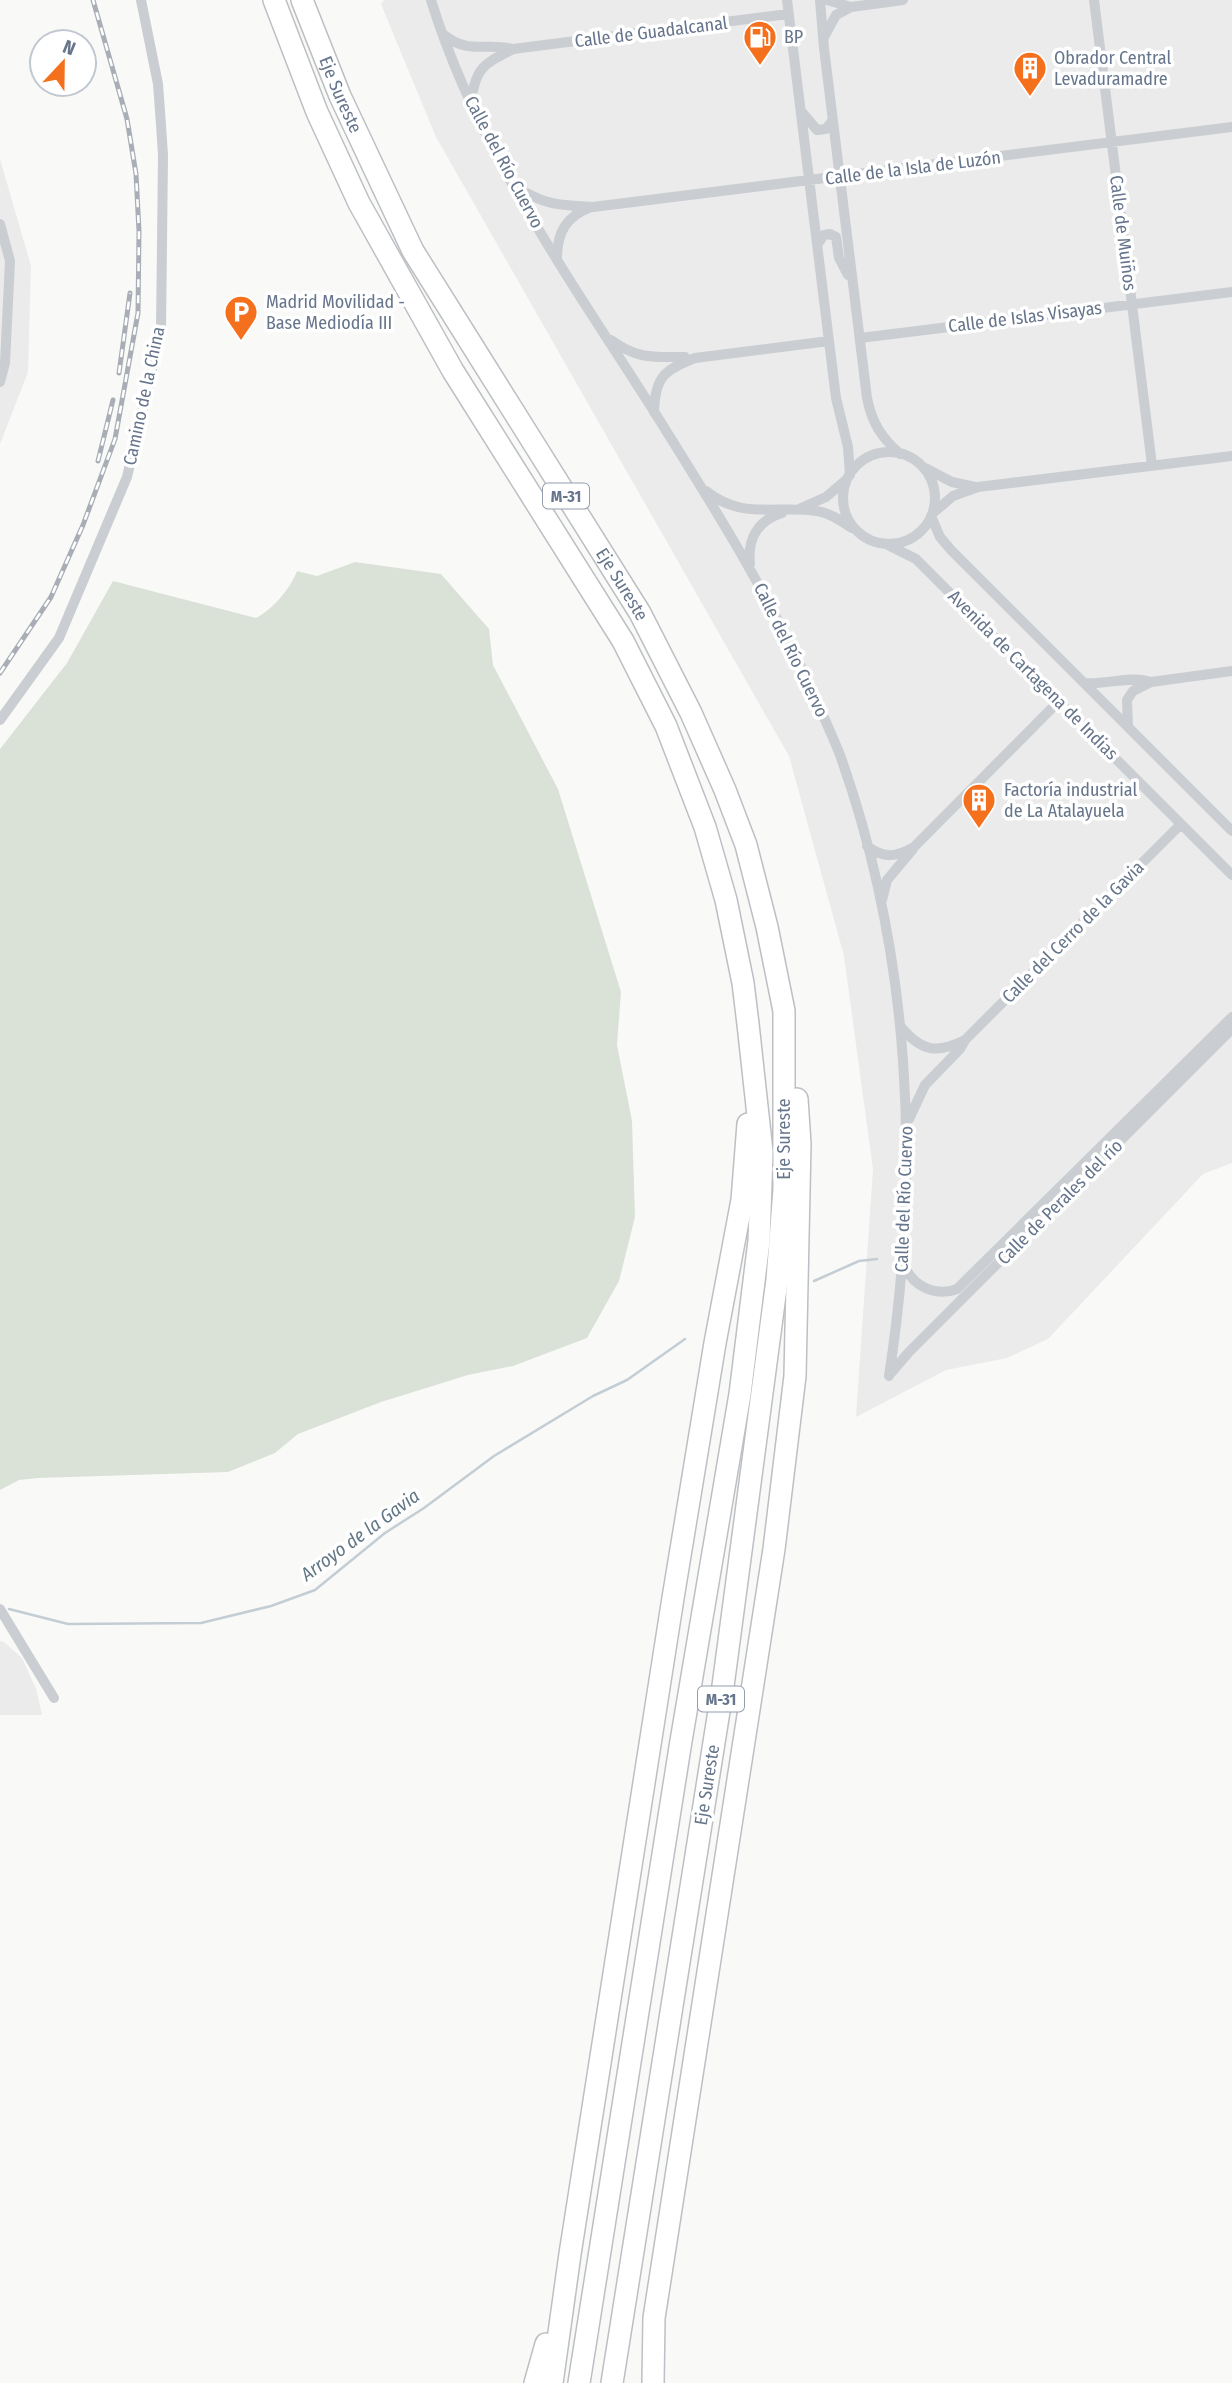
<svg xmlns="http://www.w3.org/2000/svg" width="1232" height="2383" font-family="'Fira Sans Condensed',sans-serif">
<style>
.built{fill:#eaebea}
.green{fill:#dae2d8}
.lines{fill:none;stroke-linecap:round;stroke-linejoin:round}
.stream{stroke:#c4cdd4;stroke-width:2.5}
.highway-casing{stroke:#bcbfc3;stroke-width:24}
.street{stroke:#cacdd1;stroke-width:10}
.highway{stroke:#fff;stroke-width:21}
.rail-casing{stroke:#a9aeb6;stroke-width:5}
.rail{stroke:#fff;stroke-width:2.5;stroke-dasharray:8;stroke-linecap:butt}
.labels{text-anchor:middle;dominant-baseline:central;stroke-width:7;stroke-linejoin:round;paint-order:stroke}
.shield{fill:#fff;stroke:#949eae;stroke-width:2}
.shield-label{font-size:16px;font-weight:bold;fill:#66758b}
.street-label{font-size:18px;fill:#66758b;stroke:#fff}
.poi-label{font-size:18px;fill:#66758b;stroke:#fff;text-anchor:start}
.water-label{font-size:19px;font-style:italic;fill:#627786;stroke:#fff}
</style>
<rect width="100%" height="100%" fill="#f9faf7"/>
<!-- built -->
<path class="built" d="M384,0H1232V1163L1203,1174L1048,1339L1007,1358L946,1370L856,1417L873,1169L844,956L789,756L436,137L381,4Z
M0,159L31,266L28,372L0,444Z
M0,1641L4,1642L22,1658L36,1689L42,1715H0Z"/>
<!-- green -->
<path class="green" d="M355,562L441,574L489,629L493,665L558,789L621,992L617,1045L632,1121L635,1217L619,1281L587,1338L513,1366L468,1375L381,1402L298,1434L275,1453L228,1472L38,1478L19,1480L0,1490V749L67,663L113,581L256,618C273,609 290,589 297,571L317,576Z"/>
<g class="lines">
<!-- stream -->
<path class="stream" d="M814,1281L859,1261L877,1259
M9,1609L68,1624L201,1623L271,1606L315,1590L385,1533L424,1508L494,1456L593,1396L627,1380L685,1339"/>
<defs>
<g id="highway">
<path d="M274,0L317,112L359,203L453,371L623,641L666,726L705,827L726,900L743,983L748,1024L762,1152L759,1241L740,1394L681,1741L579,2383"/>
<path id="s1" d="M302,0L340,96L413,251L640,613L691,713L725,790L746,845L767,927L784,1011V1189L777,1280L723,1686L612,2383"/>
<path d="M535,2383L546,2344"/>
<path d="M552,2383L570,2254L673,1598L715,1343L742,1200L748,1124"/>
<path d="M653,2383L654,2318L774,1549L795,1376L800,1144L797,1099"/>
</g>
</defs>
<!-- highway casing -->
<use href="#highway" class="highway-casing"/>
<!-- street -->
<path class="street" d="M431,0C477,150 572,282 655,413C714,507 772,599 816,700C824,718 833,737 840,755C911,954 921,1168 889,1376
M787,0L836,398L848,447L850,475
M820,0L824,48L867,398C872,423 881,437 900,454
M827,0L851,7L903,0
M1094,0L1152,465
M444,35C469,55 486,42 513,49L788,14
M824,37L836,15L851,7
M471,101C476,67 484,64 513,49
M801,111L817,130L826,129L832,121
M516,187C547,206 559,205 593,207L1232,127
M0,224L10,261L5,363L0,382
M817,245L824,235L830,234L836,237L839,258L848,275
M557,258C557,233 566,216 591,207
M860,338L1232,292
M611,340C638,360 655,357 685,357
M654,412C655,377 664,370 695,358L829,341
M843 498a46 46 0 1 1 92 0a46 46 0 1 1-92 0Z
M925,468L952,482L975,487
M706,491C742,520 775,505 817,511C830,513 841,521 852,528
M801,508L826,497L846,480
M933,513L953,496L978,487L1232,456
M931,516L940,537L951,550L1232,831
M886,544L916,559L1232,875
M750,564C747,539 758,520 782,513
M1084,683C1105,685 1128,676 1148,681
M0,720L59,638L127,477L161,330L163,155L161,125L158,84L141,0
M1128,727L1127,700L1133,691L1151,682L1232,671
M867,846C884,859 896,857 914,847L1059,701
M882,900L887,880L913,849
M901,1027C922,1052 937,1054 965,1040
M909,1119L925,1085L960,1049L965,1040L1181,824
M904,1265C913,1287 936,1297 957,1289L1232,1017
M891,1373L909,1352L1232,1029
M0,1609L54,1698"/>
<!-- highway -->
<use href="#highway" class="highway"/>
<defs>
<path id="rail" d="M119,373L130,293
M98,461L113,400
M0,673L51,597L83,525L115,439L138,313L139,231L136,174L127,119L93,0"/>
</defs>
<!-- rail casing -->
<use href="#rail" class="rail-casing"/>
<!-- rail -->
<use href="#rail" class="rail"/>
</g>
<!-- icons -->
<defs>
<symbol id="fuel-pin" viewBox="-11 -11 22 30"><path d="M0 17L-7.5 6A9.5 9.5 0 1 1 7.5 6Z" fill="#f5701c" stroke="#fff"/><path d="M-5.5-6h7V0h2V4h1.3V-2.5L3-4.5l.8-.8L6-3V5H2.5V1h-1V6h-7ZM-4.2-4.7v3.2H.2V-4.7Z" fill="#fff"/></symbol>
<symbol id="building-pin" viewBox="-11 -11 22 30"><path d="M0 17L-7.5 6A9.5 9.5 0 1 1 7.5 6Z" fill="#f5701c" stroke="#fff"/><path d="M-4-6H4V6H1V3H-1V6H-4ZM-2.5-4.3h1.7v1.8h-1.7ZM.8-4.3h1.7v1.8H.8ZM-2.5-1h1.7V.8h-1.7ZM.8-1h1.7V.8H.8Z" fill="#fff"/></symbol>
<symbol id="parking-pin" viewBox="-11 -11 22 30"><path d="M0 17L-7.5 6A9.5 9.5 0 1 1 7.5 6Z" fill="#f5701c" stroke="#fff"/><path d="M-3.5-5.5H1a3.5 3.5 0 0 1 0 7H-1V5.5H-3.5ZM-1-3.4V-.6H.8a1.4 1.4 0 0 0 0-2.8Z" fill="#fff"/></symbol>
</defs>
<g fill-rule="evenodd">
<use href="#fuel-pin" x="741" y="18" width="38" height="52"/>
<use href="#building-pin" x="1011" y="49" width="38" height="52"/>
<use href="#parking-pin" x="222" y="293" width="38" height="52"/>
<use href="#building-pin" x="960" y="781" width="38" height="52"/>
</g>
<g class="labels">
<!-- shield labels -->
<g class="shield">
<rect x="543" y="483.5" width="46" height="25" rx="5"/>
<rect x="698" y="1686.5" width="46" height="25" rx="5"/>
</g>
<g class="shield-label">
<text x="566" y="496">M-31</text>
<text x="721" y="1699">M-31</text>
</g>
<!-- street labels -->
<g class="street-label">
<text transform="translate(651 32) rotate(-7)">Calle de Guadalcanal</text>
<text stroke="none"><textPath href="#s1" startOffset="102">Eje Sureste</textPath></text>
<text transform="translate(504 162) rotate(62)">Calle del Río Cuervo</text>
<text transform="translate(913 168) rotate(-7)">Calle de la Isla de Luzón</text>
<text transform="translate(1123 233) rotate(83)">Calle de Muiños</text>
<text transform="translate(1025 317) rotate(-7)">Calle de Islas Visayas</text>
<text transform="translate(144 396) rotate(-78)">Camino de la China</text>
<text stroke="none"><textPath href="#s1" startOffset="668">Eje Sureste</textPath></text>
<text transform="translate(791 650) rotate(64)">Calle del Río Cuervo</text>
<text transform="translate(1033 675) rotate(45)">Avenida de Cartagena de Indias</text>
<text transform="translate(1073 932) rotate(-45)">Calle del Cerro de la Gavia</text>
<text transform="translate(784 1139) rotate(-90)">Eje Sureste</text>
<text transform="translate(904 1199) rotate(-88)">Calle del Río Cuervo</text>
<text transform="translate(1060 1202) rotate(-45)">Calle de Perales del río</text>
<text transform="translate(707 1785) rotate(-81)">Eje Sureste</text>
</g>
<!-- poi labels -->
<g class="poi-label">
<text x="784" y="37">BP</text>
<text x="1054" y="58">Obrador Central<tspan x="1054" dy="21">Levaduramadre</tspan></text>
<text x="266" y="302">Madrid Movilidad -<tspan x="266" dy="21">Base Mediodía III</tspan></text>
<text x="1004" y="790">Factoría industrial<tspan x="1004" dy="21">de La Atalayuela</tspan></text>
</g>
<!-- water labels -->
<g class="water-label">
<text transform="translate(360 1535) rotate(-36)">Arroyo de la Gavia</text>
</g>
</g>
<!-- north arrow -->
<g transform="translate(63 63) rotate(22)"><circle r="33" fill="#ffffff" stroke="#c2c8d1" stroke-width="2"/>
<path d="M0-5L12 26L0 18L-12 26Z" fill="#f5701c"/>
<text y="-10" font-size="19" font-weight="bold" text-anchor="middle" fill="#66758b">N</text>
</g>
</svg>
